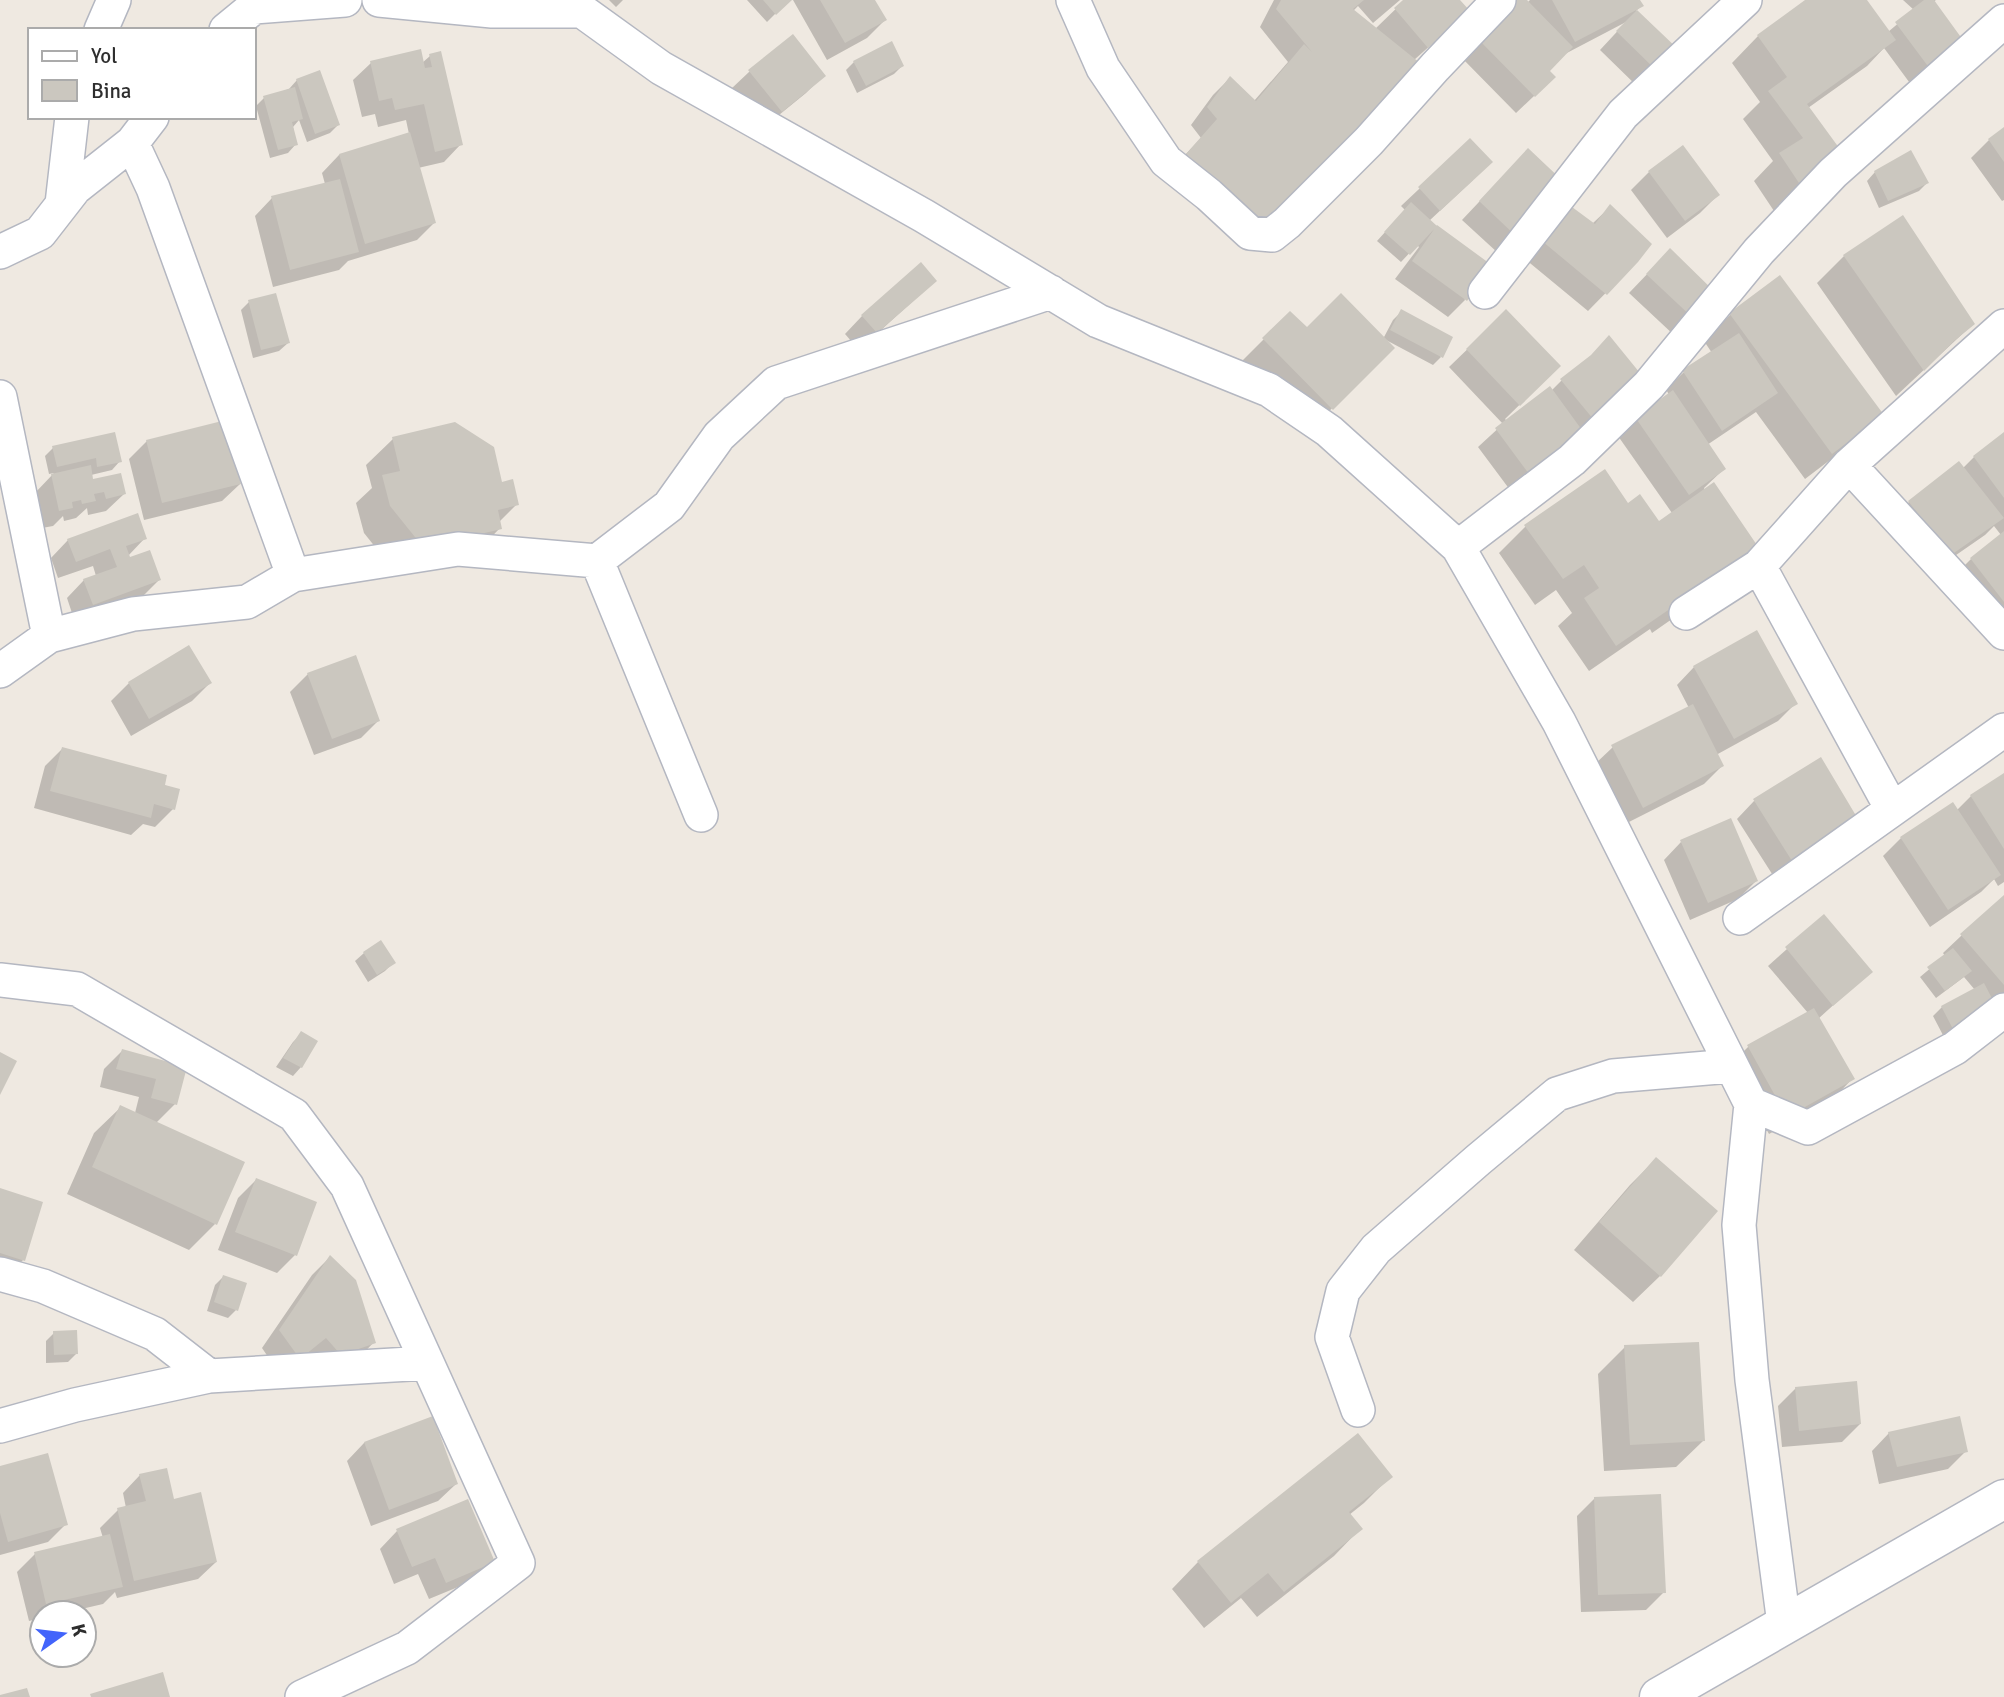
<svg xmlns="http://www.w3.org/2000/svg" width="2004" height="1697" font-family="Signika,sans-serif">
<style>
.shadow{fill:#0003}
.building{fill:#cbc7bf}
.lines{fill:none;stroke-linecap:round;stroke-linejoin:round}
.street-casing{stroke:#b4b7c1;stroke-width:36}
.secondary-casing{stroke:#b4b7c1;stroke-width:41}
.street{stroke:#fff;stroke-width:33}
.secondary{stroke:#fff;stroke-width:38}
</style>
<rect width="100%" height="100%" fill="#efe9e1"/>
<!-- shadow -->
<path class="shadow" d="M609,0H623L616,7Z
M747,0H787L788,1L767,22Z
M793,0H873L885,20L867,38L827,60Z
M1274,0H1400L1373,23L1358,6L1353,11L1375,29L1405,0H1458L1450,28L1414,60L1322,164L1169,172L1201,138L1191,125L1213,95L1230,78L1254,101L1288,62L1260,27Z
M1516,0H1524L1527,3L1530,0H1638L1641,6L1636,11L1678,51L1640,89L1600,50L1626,22L1563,55L1547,71L1554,77L1516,113L1460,56Z
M1808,0H1864L1888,32L1914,10L1903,0H1936L1933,2L1966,47L1915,90L1884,48L1867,66L1808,108L1842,156L1776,214L1754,181L1773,161L1743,119L1760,102L1732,63L1758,36Z
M792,37L824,75L806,93L763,128L731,89L749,72Z
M430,56L461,144L444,162L418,168L434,223L417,240L348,261L339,270L273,287L255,216L272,198L325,184L322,173L339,155L409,134L406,120L378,127L375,114L362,117L353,80L371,63H422Z
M854,62L902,66L894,74L857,93L846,70Z
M297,80L338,125L330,133L307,142L299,120L293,127L296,144L288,153L270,158L256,106L264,98L289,89Z
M2004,130V200L2002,201L1971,158L1989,140Z
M1470,141L1473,180L1429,221L1437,228L1465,300L1448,317L1395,279L1419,247L1417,245L1401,262L1377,241L1405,210L1401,206Z
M1683,148L1718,195L1700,213L1667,238L1631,190L1649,172Z
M1511,168L1563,184L1498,253L1462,220Z
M1875,172L1927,183L1919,191L1879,208L1867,181Z
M1610,207L1637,261L1588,311L1525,259L1555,227L1592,224Z
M1903,217L1973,324L1896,396L1817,283L1844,256Z
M1652,269L1715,294L1675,336L1629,293Z
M1780,278L1882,415L1855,441L1805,479L1756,412L1707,445L1724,469L1704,488L1732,577L1652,633L1650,629L1589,671L1558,626L1572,613L1556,590L1535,605L1499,553L1526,526L1628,505L1658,523L1672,513L1618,436L1636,418L1669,395L1666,389L1684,372L1712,353L1704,341L1730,315Z
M935,281L859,350L845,334L862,316Z
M249,302L288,343L279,351L253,358L241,310Z
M1401,312L1441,357L1433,365L1386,340L1393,348L1305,435L1237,366L1290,313L1307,330L1383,339L1393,320Z
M1506,312L1559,366L1505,419L1507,421L1551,391L1562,380L1642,378L1513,494L1478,447L1503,424L1449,367Z
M2004,435V628L1953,577L1971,559L2001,535L1994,526L1985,535L1933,571L1892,520L1909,502L1963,468L1974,457Z
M393,439L500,484L517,504L499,522L500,528L474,555L396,573L364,533L356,503L372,488L366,465Z
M147,441L240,484L222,501L144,520L129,459Z
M53,448L120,461L112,470L91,475L92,481L124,494L106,511L88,515L87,508L76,518L64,521L63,516L53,526L42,528L34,494L54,473L49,474L45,456Z
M145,538L128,556L159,580L141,598L75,622L67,598L84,580L96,576L93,566L58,578L51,558L68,540Z
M1694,667L1796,703L1778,721L1716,755L1722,766L1704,784L1625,824L1595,764L1613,747L1689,708L1677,685Z
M308,674L378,721L361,738L314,755L290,692Z
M129,683H210L192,701L131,736L111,701Z
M62,749L178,790L173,809L155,827L143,824L131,835L34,808L45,766Z
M2004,775V882L1998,886L1994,879L1981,892L1930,927L1883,856L1901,838L1956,811L1971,796Z
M1754,801L1856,818L1774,877L1737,819Z
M1681,842L1756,881L1738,899L1690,920L1664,860Z
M2004,898V999L1945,1039L1933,1016L1942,1007L1975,990L1964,977L1936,998L1920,977L1945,956L1943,953L1961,936Z
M1823,917L1870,972L1818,1019L1852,1079L1835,1097L1769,1134L1730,1065L1748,1047L1808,1013L1768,966Z
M364,953L393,963L385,971L368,982L355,961Z
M302,1033L301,1067L293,1076L276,1067L293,1042Z
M122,1051L185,1068L175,1104L156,1123L215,1224L189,1250L67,1194L94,1133L121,1107L135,1113L139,1097L100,1087L104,1069Z
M1656,1159L1716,1212L1660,1276L1633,1302L1574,1250L1630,1185Z
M256,1180L295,1255L277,1273L218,1250L238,1198Z
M0,1190L23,1260L6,1278L0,1276Z
M330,1257L374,1342L357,1360L281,1376L262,1348L312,1275Z
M223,1277L236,1310L228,1318L207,1311L215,1285Z
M54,1333L76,1354L68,1362L46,1363V1341Z
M1625,1347L1703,1441L1676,1467L1604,1471L1598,1374Z
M1796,1388L1860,1424L1842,1442L1782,1447L1778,1406Z
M432,1418L456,1484L438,1501L371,1526L347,1461L364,1443Z
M1889,1433L1966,1451L1948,1469L1879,1484L1872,1451Z
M0,1468L66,1524L48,1542L0,1555Z
M140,1475L172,1501L216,1562L198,1579L117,1598L115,1592L103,1604L64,1613H42V1618L29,1621L17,1572L35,1554L103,1538L100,1528L118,1510L126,1508L123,1493Z
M1390,1477L1364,1503L1349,1515L1360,1529L1334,1556L1257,1617L1241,1598L1204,1628L1172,1589L1198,1562Z
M1595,1498L1664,1592L1646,1610L1581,1612L1577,1516Z
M397,1531L493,1562L475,1580L429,1599L418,1574L394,1584L380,1549Z"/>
<!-- building -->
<path class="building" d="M763,0H792L776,15Z
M820,0H875L887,20L845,43Z
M1281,0H1364L1353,9L1420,63L1267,229L1186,154L1217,119L1207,107L1230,76L1256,101L1304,44L1312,52L1276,9Z
M1403,0H1460L1470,11L1428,48L1394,8Z
M1513,0H1527L1573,47L1550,71L1556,77L1535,97L1476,37Z
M1552,0H1640L1644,6L1575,42Z
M1805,0H1867L1896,40L1807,104L1845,156L1803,189L1779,153L1803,138L1768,91L1787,77L1757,35Z
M1924,0H1934L1968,47L1933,73L1895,22Z
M1637,10L1680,51L1659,73L1616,31Z
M793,34L826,76L782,112L748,70Z
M892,41L904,66L866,86L853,61Z
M421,49L425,68L432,67L429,54L441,51L463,145L435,152L424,104L395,110L392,98L379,101L370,61Z
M320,70L340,125L315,134L296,79Z
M295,87L303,119L292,122L298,145L278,150L263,96Z
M2004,127V162L1988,139Z
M410,132L436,223L365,244L339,154Z
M1470,138L1493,162L1440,211L1418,187Z
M1683,145L1720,195L1685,221L1648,171Z
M1528,148L1566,184L1517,237L1479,201Z
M1911,150L1929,183L1888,201L1874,171Z
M340,179L359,252L290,270L271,196Z
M1411,202L1437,226L1410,255L1384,232Z
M1610,204L1652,244L1638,262L1607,295L1542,241L1572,207L1595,224Z
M1903,215L1975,324L1954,341L1924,371L1843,255Z
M1437,225L1493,266L1467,301L1412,261Z
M1670,248L1717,294L1694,319L1646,274Z
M921,262L937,281L877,333L861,315Z
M1780,275L1884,415L1832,454L1729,313Z
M276,293L290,343L261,350L248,300Z
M1341,293L1395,348L1333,410L1262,338L1290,311L1307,327Z
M1401,309L1453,337L1443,358L1390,330Z
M1506,309L1561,366L1520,406L1466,349Z
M1739,333L1778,393L1722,431L1682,370Z
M1609,335L1644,378L1594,420L1560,379L1591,355Z
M1550,386L1587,437L1532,478L1495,428Z
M1673,390L1726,469L1689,495L1635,417Z
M226,420L241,484L162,503L146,440Z
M455,422L494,447L502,482L513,479L519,505L498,510L502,529L423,547L390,506L382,475L400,471L392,437Z
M115,432L122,462L97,467L96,458L57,467L52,446Z
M2004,432V498L1973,456Z
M1959,461L2004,518L1951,555L1908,501Z
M91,465L93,479L121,473L126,494L106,499L104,492L94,494L96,501L82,504L81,500L72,502L73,508L59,511L51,474Z
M1605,469L1628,503L1640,494L1659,521L1714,482L1761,551L1677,604L1616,646L1584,598L1599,588L1584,565L1563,579L1524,525Z
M138,513L147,539L126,546L130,557L150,550L161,580L93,605L83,579L117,567L110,549L76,562L67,539Z
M2004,531V602L1970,558Z
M1757,630L1798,704L1734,739L1693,666Z
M189,645L212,683L149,719L128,682Z
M356,655L380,721L332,739L307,673Z
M1693,704L1724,766L1643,808L1611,745Z
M62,747L167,775L165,785L180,789L175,810L154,804L151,818L50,791Z
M1821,757L1858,819L1792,861L1753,799Z
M2004,773V849L1970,795Z
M1953,802L2001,875L1948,910L1900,837Z
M1731,818L1758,881L1708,903L1680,840Z
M2004,895V985L1960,934Z
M1824,914L1873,972L1833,1006L1785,947Z
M381,940L396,963L377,975L363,952Z
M1953,948L1972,971L1945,991L1927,967Z
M1984,983L1997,1008L1954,1031L1941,1006Z
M1814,1008L1855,1079L1787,1117L1747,1045Z
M301,1031L318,1041L302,1068L283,1058Z
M122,1049L187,1067L177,1105L151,1098L156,1079L116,1069Z
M0,1052L17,1061L0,1095Z
M120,1105L245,1162L217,1225L92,1167Z
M1656,1157L1718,1211L1661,1277L1599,1222Z
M256,1178L317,1202L297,1256L235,1232Z
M0,1188L43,1202L25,1261L0,1253Z
M330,1255L356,1280L376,1343L341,1355L326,1338L300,1359L279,1330Z
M223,1275L247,1283L238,1311L214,1302Z
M77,1330L78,1354L54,1355L53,1331Z
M1699,1342L1705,1441L1630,1445L1624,1345Z
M1857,1381L1861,1424L1799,1431L1795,1387Z
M433,1416L458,1484L389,1510L364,1442Z
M1960,1416L1968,1452L1897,1467L1888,1432Z
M1358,1433L1393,1477L1349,1512L1363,1529L1284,1592L1268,1573L1231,1603L1197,1561Z
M48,1453L68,1525L8,1542L0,1513V1466Z
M167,1468L174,1499L201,1492L217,1562L134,1581L117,1508L146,1501L139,1474Z
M1661,1494L1666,1593L1598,1595L1594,1497Z
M468,1499L495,1562L446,1583L435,1558L412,1567L396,1529Z
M110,1534L123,1587L46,1604L34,1552Z
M163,1672L170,1697H91L90,1694Z
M27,1688L30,1697H0V1695Z"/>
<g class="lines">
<defs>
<path id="street" d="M379,0L492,11H582
M573,0L582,11L661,68L924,216L1098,321L1269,390L1329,431L1458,547L1559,722L1751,1104L1808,1128L1955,1048L2004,1010
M1073,0L1103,68L1166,161L1209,195L1250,233L1272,235L1287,223L1369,141L1435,67L1499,0
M101,30L114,0
M226,30L254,7L345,0
M132,143L153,188L293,575
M62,204L72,117
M0,252L40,233L75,188L132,143L152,117
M1485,292L1623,114L1745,0
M0,397L49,636
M1849,465L2004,633
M1458,547L1572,460L1649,385L1759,251L1833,173L2004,21
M597,561L669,506L719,436L776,383L1051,292
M1759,566L1892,809
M1686,613L1759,566L1849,465L2004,326
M0,671L49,636L133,614L247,602L293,575L458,549L597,561L701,815
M1740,918L2004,730
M0,980L77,989L294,1115L347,1186L518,1563L407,1648L302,1697
M1751,1104L1739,1225L1752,1380L1784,1624
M0,1274L43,1286L155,1334L209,1376
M1358,1410L1332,1337L1343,1291L1376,1249L1478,1160L1557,1094L1613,1076L1731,1066
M0,1426L75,1405L209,1376L427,1363"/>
<path id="secondary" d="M1659,1697L2004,1499"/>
</defs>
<!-- street casing -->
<use href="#street" class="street-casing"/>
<!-- secondary casing -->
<use href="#secondary" class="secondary-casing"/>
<!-- street -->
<use href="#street" class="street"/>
<!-- secondary -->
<use href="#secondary" class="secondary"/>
</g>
<!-- legend -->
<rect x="28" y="28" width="228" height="91" fill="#ffffff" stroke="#ababab" stroke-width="2"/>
<rect x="42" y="51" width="35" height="10" fill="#ffffff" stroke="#ababab" stroke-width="2"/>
<text x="91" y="63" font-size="21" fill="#2e2e2e">Yol</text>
<rect x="42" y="80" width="35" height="21" fill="#cbc7bf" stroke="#ababab" stroke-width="2"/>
<text x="91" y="98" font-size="21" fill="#2e2e2e">Bina</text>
<!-- north arrow -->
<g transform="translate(63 1634) rotate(76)"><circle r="33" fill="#ffffff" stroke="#ababab" stroke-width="2"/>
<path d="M0-5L12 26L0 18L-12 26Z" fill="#4264fb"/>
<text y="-10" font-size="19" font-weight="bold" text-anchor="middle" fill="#2e2e2e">K</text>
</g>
</svg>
